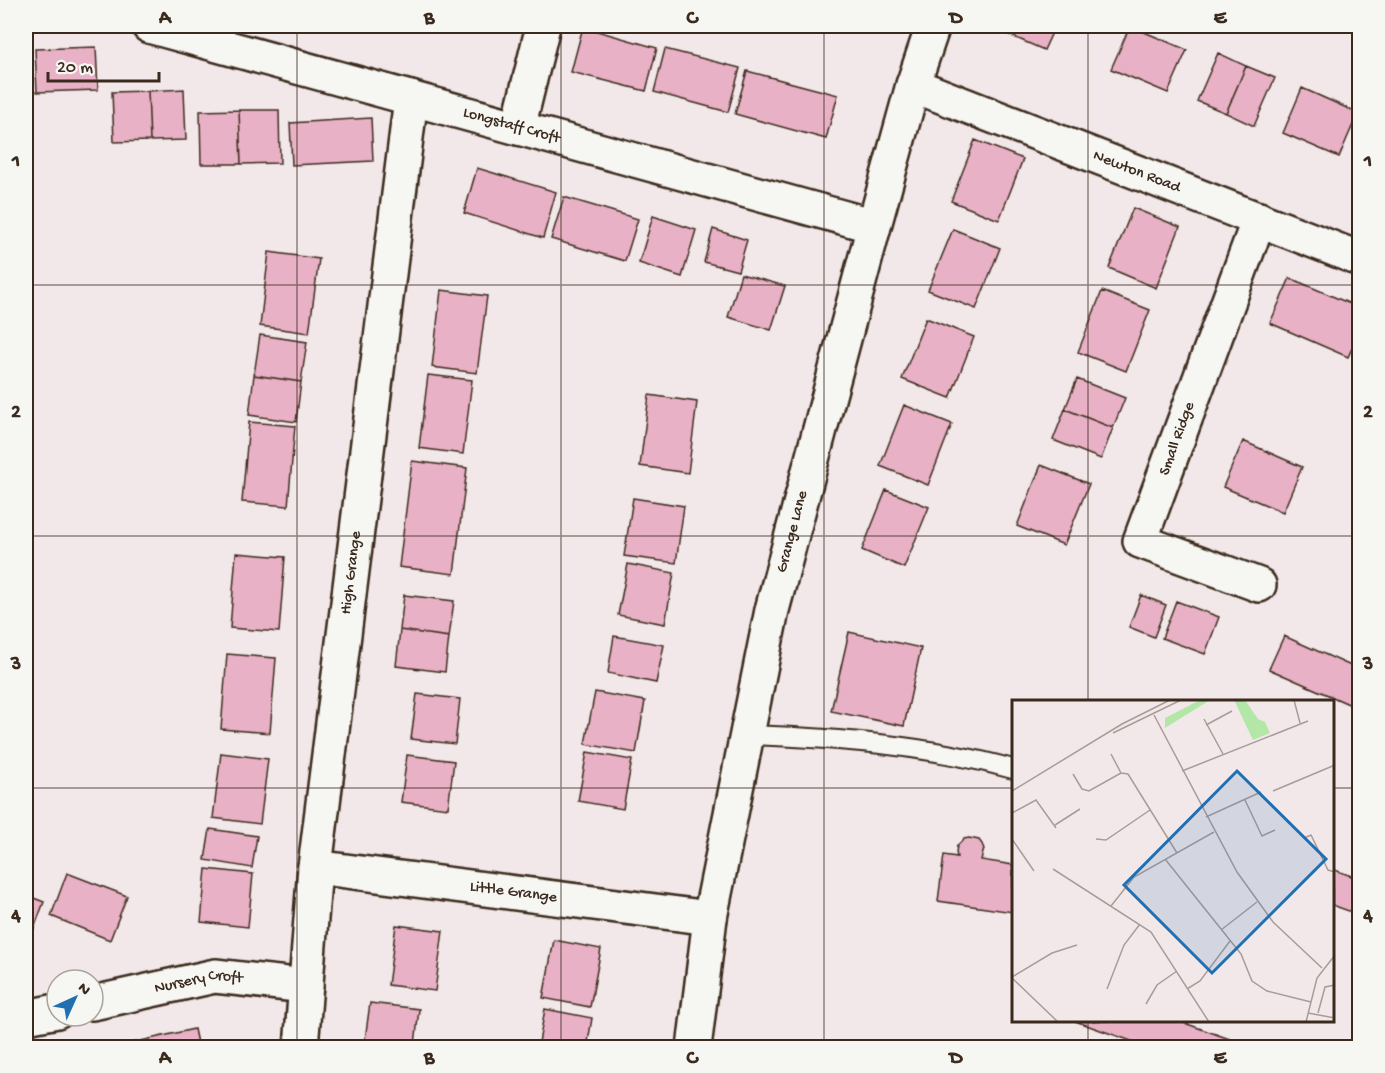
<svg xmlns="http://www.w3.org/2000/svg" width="1385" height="1073" font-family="'Gochi Hand',sans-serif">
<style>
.building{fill:#e9b1c5;stroke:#3b2a1e;stroke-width:1.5}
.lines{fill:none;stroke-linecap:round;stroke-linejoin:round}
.service-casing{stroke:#3b2a1e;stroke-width:22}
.minor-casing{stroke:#3b2a1e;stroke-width:38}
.service{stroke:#f6f6f2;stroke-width:18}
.minor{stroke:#f6f6f2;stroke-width:33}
.grid{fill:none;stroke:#3b2a1e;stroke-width:1.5;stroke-opacity:0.55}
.labels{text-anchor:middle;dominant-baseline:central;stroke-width:4.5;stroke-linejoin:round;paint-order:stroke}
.street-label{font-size:16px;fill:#3b2a1e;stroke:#f6f6f2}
.inset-road{fill:none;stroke:#a99c98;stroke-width:1.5}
.view{fill:#1f6fb2;fill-opacity:0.15;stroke:#1f6fb2;stroke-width:3}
.inset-edge{fill:none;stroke:#3b2a1e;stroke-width:3}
.neatline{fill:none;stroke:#3b2a1e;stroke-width:2}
.grid-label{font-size:20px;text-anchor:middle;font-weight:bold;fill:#3b2a1e}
</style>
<rect width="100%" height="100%" fill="#f3e8e9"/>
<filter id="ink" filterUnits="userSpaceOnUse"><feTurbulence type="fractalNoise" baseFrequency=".0167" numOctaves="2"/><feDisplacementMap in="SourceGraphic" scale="12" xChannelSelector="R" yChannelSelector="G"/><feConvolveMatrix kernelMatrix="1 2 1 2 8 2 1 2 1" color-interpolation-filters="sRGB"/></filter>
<g filter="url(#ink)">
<!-- building -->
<path class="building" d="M1002,26H1055L1044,50L1000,31Z
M1130,26L1187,50L1168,93L1111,69Z
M583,27L657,48L646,91L571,72Z
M96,47L98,90L37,92L35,49Z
M665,49L740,68L728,112L654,92Z
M1218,53L1246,66L1226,113L1197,101Z
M1246,66L1275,78L1254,126L1226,113Z
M747,71L838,95L826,139L735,114Z
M1302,88L1358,113L1339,157L1283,133Z
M184,89L186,140L150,141L148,91Z
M148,91L150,141L114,142L112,92Z
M239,110H279L280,163L241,164Z
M239,110L241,164H201L200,111Z
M371,118L373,161L292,165L290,123Z
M975,140L1023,159L999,220L951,201Z
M477,168L556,192L543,238L464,213Z
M564,197L638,219L625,261L551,239Z
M1133,208L1180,227L1156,288L1109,268Z
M653,216L696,230L682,277L639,263Z
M713,229L747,240L738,271L704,262Z
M953,229L1000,248L976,309L928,290Z
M269,252L319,259L309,333L260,326Z
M741,274L785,286L771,330L728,317Z
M1290,278L1360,308V330L1348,357L1270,323Z
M441,290L487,296L477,373L432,367Z
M1102,291L1150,310L1126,371L1078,352Z
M926,318L974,337L950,398L902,379Z
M260,335L307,342L301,382L254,375Z
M254,375L301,382L296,422L249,415Z
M428,375L472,380L463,454L419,448Z
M1077,379L1125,398L1113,428L1065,409Z
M649,395L697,402L688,473L640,466Z
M904,405L952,424L928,485L880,466Z
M1065,409L1113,428L1101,459L1053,440Z
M249,422L295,426L288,506L242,502Z
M1243,441L1302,467L1283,512L1223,487Z
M412,461L467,468L454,574L399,567Z
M1041,465L1089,484L1064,545L1017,526Z
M886,490L929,507L904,568L862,550Z
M633,498L684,506L676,563L624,556Z
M236,553L285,557L279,632L230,628Z
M628,564L674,573L665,624L618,615Z
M404,595L454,601L449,637L400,630Z
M1141,595L1166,605L1154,637L1129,627Z
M1176,601L1219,617L1205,654L1162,638Z
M400,630L449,637L445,672L396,666Z
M849,632L921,648L904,726L831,711Z
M614,636L664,645L656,683L608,673Z
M1284,636L1360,670V709L1269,669Z
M227,654L276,658L270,733L221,729Z
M595,692L645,701L636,753L585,744Z
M417,694L460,699L455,744L411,739Z
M587,752L632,760L623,809L578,801Z
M221,753L268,759L260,824L213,818Z
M407,755L454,761L448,808L401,802Z
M210,829L257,836L252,868L205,860Z
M969,838L979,840L982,844L984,849L981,860L1013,865V912L938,901L944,855L957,857L956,852L957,846L964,839Z
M206,869L253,874L248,927L201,922Z
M1332,869L1360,879V915L1332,905Z
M67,873L127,896L110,940L51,916Z
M26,895L44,902L26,950Z
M396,925L443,931L435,991L388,985Z
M554,940L601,949L590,1007L543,998Z
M370,1003L419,1009L415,1045L365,1040Z
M545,1009L592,1018L587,1048H538Z
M1176,1020L1255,1048H1151L1075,1021Z
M194,1029L198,1048H118V1046Z
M365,1040L415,1045V1048H364Z"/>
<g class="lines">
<defs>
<path id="service" d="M747,735C837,738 926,745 1013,769"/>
<g id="minor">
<path id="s1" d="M149,26L874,226"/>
<path id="s2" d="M913,85L1360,259"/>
<path d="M518,128L543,26"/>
<path d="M1259,219L1140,541L1259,585"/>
<path id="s3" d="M315,867L710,918"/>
<path id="s4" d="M93,1003L215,976L306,986"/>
<path d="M26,1017L57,1011"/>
<path id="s5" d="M301,1048L315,867L411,98"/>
<path id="s6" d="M694,1048L710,918L772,610L874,226L913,85L933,26"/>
</g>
</defs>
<!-- service casing -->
<use href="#service" class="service-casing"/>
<!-- minor casing -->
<use href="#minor" class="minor-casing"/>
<!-- service -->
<use href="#service" class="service"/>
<!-- minor -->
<use href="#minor" class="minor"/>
</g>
</g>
<!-- grid -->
<path class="grid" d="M297,26V1048M561,26V1048M824,26V1048M1088,26V701M26,285H1360M26,536H1360M26,788H1013M1332,788H1360M1088,1020V1048"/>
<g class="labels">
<!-- street labels -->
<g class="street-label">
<text stroke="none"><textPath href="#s1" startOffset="376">Longstaff Croft</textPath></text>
<text stroke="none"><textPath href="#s2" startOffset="240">Newton Road</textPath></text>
<text transform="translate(1178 439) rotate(-70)">Small Ridge</text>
<text stroke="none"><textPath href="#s6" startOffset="526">Grange Lane</textPath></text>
<text stroke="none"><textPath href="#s5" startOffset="478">High Grange</textPath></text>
<text stroke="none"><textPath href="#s3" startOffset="200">Little Grange</textPath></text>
<text stroke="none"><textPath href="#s4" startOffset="108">Nursery Croft</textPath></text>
</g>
</g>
<!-- overview -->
<g transform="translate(1012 700)">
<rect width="322" height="322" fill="#f3e8e9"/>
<path d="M188,0H198L153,28V18ZM222,0H233L246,19L253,22L258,33L241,40Z" fill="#b3e7a8"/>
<path class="inset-road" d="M282,0L288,23M142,15L225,172L261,222L310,268M192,19L211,54M194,25L220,11M101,33L169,0M99,54L109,73M170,71L296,21M109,73L116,74L165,153M61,74L70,89L77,91L109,73M0,91L110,24L158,0M261,91L323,65M233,100L250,136L263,130M0,113L24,100L44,128M194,117L249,92M43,125L68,109M292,138L299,135L316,170L323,172M0,139L22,171M84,139L94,140L138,110M153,159L229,254L240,281L255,291L299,302M41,169L139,232L197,322M99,206L122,177L202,132M209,230L245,202M0,277L40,253L65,245M0,278L46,322M95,289L112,245L128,224M175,289L188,281L218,241M134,304L145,285L165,271M296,313L323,318M306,313L313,287L323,285M294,322L305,278L323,255"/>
<path class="view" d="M225,71L314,159L200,273L112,185Z"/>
<rect width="322" height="322" class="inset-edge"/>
</g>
<!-- margin -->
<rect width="1385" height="1073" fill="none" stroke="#f6f6f2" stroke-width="66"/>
<!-- north arrow -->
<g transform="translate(75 998) rotate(45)"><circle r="28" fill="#f6f6f2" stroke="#aba49d" stroke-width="1.5"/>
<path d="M0-4.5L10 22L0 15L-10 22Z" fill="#1f6fb2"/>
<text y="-9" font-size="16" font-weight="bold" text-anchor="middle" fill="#3b2a1e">N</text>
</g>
<!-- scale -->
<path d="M48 72v9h111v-9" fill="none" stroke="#3b2a1e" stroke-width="3"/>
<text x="57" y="72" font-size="18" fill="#3b2a1e" stroke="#f6f6f2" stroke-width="4.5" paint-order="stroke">20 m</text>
<rect x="33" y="33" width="1319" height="1007" class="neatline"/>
<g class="grid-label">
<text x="165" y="23">A</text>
<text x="429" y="23">B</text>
<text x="692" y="23">C</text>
<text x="956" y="23">D</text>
<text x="1220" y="23">E</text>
<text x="16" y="166">1</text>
<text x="1368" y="166">1</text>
<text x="16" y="417">2</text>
<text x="1368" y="417">2</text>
<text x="16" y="669">3</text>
<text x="1368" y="669">3</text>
<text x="16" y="921">4</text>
<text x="1368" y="921">4</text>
<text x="165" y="1063">A</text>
<text x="429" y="1063">B</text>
<text x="692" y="1063">C</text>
<text x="956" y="1063">D</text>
<text x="1220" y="1063">E</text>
</g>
</svg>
